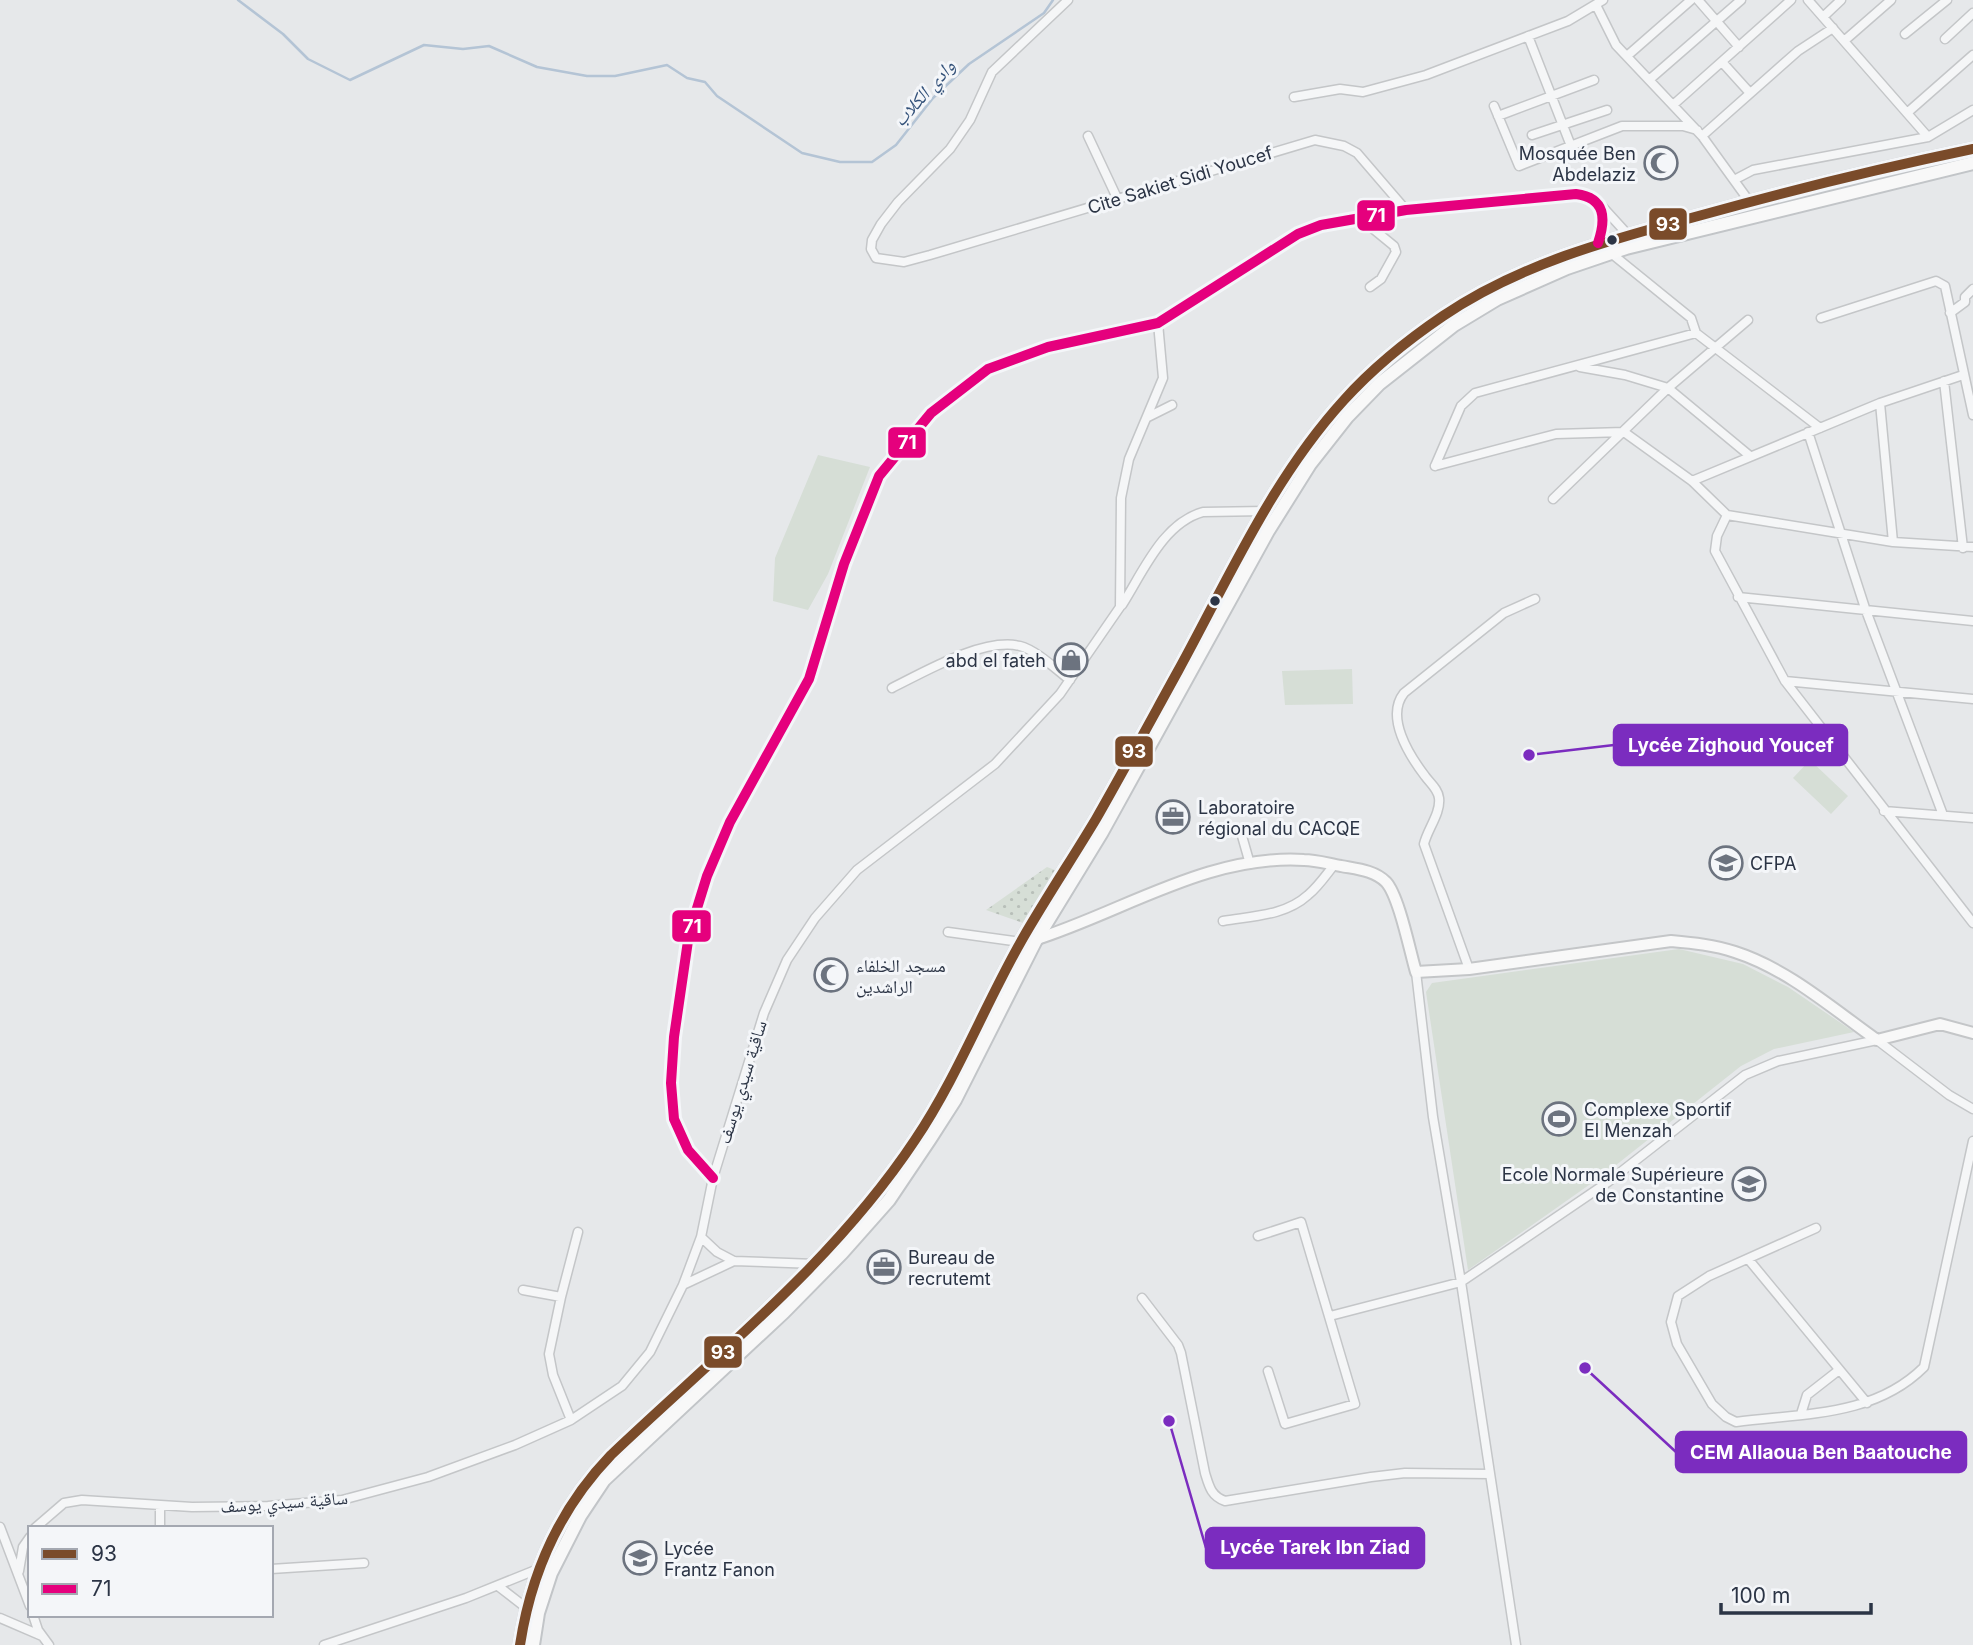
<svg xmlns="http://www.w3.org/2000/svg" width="1973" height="1645" font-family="Inter,'Noto Naskh Arabic',sans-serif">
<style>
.grass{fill:url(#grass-dots)}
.pitch{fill:#d6ded6}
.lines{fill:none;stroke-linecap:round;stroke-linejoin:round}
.stream{stroke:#b4c4d5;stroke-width:2.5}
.street-casing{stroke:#c4c6c8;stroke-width:11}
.secondary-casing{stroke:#c4c6c8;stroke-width:14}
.primary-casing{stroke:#c2c5c8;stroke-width:16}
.street{stroke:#f5f6f7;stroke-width:8}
.secondary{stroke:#f8f8f8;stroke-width:10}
.primary{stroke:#f8f8f8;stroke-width:12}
.bus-1-casing{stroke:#f4f6f9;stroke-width:16}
.bus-2-casing{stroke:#f4f6f9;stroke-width:16}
.bus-1{stroke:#7a4b2a;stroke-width:10}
.bus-2{stroke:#e5007d;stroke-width:10}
.bus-dot{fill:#2b3445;stroke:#f4f6f9;stroke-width:2.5}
.labels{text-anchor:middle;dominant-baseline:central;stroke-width:6;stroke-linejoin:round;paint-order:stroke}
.poi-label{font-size:18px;fill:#2b3445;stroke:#f4f6f9;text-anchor:start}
.street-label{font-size:18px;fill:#2b3445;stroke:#f4f6f9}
.water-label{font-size:19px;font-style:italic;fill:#34527a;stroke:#f4f6f9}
.leader{fill:none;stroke:#7b2cbf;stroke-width:2.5}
.callout-dot{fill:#7b2cbf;stroke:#f4f6f9;stroke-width:2.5}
.callout{fill:#7b2cbf;stroke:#7b2cbf;stroke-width:2.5}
.callout-label{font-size:19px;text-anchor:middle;font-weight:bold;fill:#fff}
.line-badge{stroke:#f4f6f9;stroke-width:2.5}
.badge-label{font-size:19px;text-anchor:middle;font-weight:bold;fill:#fff}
</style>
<defs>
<pattern id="grass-dots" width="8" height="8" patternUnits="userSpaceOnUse" patternTransform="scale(1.75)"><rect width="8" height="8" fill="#d6ded6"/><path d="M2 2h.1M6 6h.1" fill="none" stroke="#b8bfb9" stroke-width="1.8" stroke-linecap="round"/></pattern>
</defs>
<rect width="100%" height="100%" fill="#e6e8ea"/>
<!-- grass -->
<path class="grass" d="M1047,867L1055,870L1023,923L986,910Z"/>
<!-- pitch -->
<path class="pitch" d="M818,455L870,467L828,574L808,610L773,601L775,558Z
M1352,669L1353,704L1285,705L1282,671Z
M1810,760L1848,796L1831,814L1793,778Z
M1679,949L1743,964L1788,987L1854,1032L1774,1049L1741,1066L1606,1173L1468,1270L1426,992L1432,983Z"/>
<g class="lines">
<!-- stream -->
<path class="stream" d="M238,0L283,34L308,59L350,80L424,45L463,49L489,46L537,67L587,76H615L667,65L687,78L705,82L717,96L802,153L840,162H872L896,145L933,98L969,64L1044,13L1053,0"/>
<defs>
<path id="street" d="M1068,0L992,72L970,120L950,149L898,202L881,224L872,240L871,249L876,258L904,262L930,255L1315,140L1344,146L1357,153L1406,210
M1698,0L1739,47
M1808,0L1928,137
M1596,5L1616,45L1702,136L1749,201
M1823,17L1841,0
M1905,34L1947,0
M1528,36L1571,146
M1945,39L1973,13
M1844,41L1891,0
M1627,56L1691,0
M1722,62L1750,93
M1649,80L1741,0
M1294,97L1340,89L1363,92L1426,75L1568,21L1603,0
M1673,105L1791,0
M1494,106L1519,166L1622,126H1683L1697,130
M1907,113L1973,55
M1498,116L1594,80
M1532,135L1607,110
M1088,136L1118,200
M1702,136L1798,51L1833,28
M1734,180L1753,170L1928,137L1973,110
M1599,203L1630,237
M1361,219L1394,246L1396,252L1381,279L1370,287
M1612,254L1691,318L1696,333
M1950,313L1965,302V297L1973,289
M1821,318L1936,281L1945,286L1973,415
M1580,367L1625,375L1668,388L1750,456
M1944,381L1963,548
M1880,403L1893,542
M1148,417L1172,405
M1808,432L1865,608L1943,815
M1435,466L1556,434L1624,432L1692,481L1727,515L1893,542L1973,547
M1435,466L1461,406L1475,393L1696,333L1820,428
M1692,481L1880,403L1963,375
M1553,499L1668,388L1748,320
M1727,515L1717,536L1715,551L1785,681L1973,923
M1738,597L1973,621
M1122,605C1143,572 1163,523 1203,512L1266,511
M1785,681L1973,699
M892,688C924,672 984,637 1020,646C1036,650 1057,670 1070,680
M1884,811L1973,818
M1240,829L1250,864
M1223,921C1252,916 1285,916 1308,895C1318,887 1326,875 1334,865
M948,932L1021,942
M1469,969L1424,844C1427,830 1441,813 1439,798C1438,789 1430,783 1425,776C1409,755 1385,717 1404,693L1504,613L1535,599
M1416,972L1433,1117L1461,1282L1516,1645
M713,1178L688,1150L674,1119L671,1083L674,1037L689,934L707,876L730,822L809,679L844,564L879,476L931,413L988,369L1048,347L1158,323L1298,234L1321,225L1406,210L1576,194C1606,198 1606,219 1598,243
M1816,1228L1709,1276L1678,1296L1671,1322L1677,1344L1712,1404L1726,1417L1736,1422C1803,1413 1874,1417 1924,1367L1973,1141
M1258,1236L1301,1222L1355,1404L1285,1424L1268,1371
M701,1237L717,1252L734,1261L815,1264
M1749,1260L1867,1403
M683,1285L734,1261
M523,1290L561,1297
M1142,1298L1178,1345L1181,1353L1205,1473C1209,1486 1211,1496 1225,1501L1371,1477L1405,1473L1490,1474
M1330,1316L1461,1282L1608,1182L1745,1075L1778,1061L1877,1040L1949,1095L1973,1109
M1801,1414L1807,1395L1839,1370
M571,1420L553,1375L549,1354L561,1297L578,1232
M0,1527L30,1606
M35,1528L64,1503L82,1500L192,1507L268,1506L342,1500L428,1477L515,1445L571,1420L622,1386L650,1352L683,1285L701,1237L713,1178L764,1013L787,960L815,918L857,870L995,764L1060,694L1120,607L1121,498L1129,459L1163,378L1158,323
M160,1528V1505
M271,1569L364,1563
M19,1571L23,1547L30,1537
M498,1586L529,1610
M33,1615L38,1630L49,1645
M0,1618L42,1636
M324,1645L466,1598L538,1569L542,1570"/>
<path id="secondary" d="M1034,940C1123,912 1208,854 1304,860C1316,860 1329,864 1341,866C1356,869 1374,870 1386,882C1399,896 1410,952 1416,972L1469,969L1671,941C1693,943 1714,945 1735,952C1788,969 1833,1009 1877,1040L1940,1024L1973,1033"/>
<path id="primary" d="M520,1645C531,1573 560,1508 611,1455C716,1355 834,1262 915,1140C958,1076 985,1004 1023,938C1046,898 1072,859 1096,819C1124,770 1151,720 1178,671C1229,578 1272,479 1344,400C1372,369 1409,339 1443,316C1521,263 1613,239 1702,215C1792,190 1882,168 1973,149
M533,1645L538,1613L551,1573L580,1516L604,1480L784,1312L842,1253L889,1200L930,1139L955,1100L1036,940L1102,832L1268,531L1310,464L1347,417L1379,384L1454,325L1497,299L1567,268L1626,248L1973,163"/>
</defs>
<!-- street casing -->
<use href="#street" class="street-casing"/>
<!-- secondary casing -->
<use href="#secondary" class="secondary-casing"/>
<!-- primary casing -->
<use href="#primary" class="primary-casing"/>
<!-- street -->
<use href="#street" class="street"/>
<!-- secondary -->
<use href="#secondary" class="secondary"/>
<!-- primary -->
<use href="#primary" class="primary"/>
<defs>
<path id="bus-1" d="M520,1645C531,1573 560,1508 611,1455C716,1355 834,1262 915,1140C958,1076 985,1004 1023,938C1046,898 1072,859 1096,819C1124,770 1151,720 1178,671C1229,578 1272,479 1344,400C1372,369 1409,339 1443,316C1521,263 1613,239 1702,215C1792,190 1882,168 1973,149"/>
<path id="bus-2" d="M713,1178L688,1150L674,1119L671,1083L674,1037L689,934L707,876L730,822L809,679L844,564L879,476L931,413L988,369L1048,347L1158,323L1298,234L1321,225L1406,210L1576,194C1606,198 1606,219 1598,243"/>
</defs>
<!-- bus-1 casing -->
<use href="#bus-1" class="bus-1-casing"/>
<!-- bus-2 casing -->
<use href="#bus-2" class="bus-2-casing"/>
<!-- bus-1 -->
<use href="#bus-1" class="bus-1"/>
<!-- bus-2 -->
<use href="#bus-2" class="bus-2"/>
</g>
<!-- icons -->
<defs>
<symbol id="mosque-ring" viewBox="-11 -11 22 22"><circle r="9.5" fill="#f4f6f9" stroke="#6c737f" stroke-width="1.5"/><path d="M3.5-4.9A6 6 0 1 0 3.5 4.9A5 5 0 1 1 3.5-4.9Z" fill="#6c737f"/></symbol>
<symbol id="shop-ring" viewBox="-11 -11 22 22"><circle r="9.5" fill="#f4f6f9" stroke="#6c737f" stroke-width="1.5"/><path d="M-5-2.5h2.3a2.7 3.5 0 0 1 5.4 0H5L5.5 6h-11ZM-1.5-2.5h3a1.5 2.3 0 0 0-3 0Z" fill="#6c737f"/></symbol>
<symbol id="office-ring" viewBox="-11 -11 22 22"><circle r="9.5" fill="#f4f6f9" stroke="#6c737f" stroke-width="1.5"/><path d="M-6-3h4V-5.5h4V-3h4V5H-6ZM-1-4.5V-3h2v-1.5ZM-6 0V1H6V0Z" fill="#6c737f"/></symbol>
<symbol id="university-ring" viewBox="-11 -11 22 22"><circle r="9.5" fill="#f4f6f9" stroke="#6c737f" stroke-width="1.5"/><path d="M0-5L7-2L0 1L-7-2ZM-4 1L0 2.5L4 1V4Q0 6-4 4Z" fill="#6c737f"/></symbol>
<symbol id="stadium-ring" viewBox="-11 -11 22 22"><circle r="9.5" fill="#f4f6f9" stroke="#6c737f" stroke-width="1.5"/><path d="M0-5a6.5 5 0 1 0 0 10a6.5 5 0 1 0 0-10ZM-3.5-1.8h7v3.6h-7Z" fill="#6c737f"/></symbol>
<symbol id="school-ring" viewBox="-11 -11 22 22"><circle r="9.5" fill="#f4f6f9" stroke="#6c737f" stroke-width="1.5"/><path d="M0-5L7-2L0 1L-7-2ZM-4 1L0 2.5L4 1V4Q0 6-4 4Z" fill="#6c737f"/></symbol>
</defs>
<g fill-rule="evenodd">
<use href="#mosque-ring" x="1642" y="144" width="38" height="38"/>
<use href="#shop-ring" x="1052" y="641" width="38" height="38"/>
<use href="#office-ring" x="1154" y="798" width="38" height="38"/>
<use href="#university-ring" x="1707" y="844" width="38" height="38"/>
<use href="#mosque-ring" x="812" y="956" width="38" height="38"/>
<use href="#stadium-ring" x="1540" y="1100" width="38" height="38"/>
<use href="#university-ring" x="1730" y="1165" width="38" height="38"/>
<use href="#office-ring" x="865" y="1248" width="38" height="38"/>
<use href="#school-ring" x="621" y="1539" width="38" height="38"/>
</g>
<!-- markers -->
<g class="bus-dot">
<circle cx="1612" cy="240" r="6"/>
<circle cx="1215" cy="601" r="6"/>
</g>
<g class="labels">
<!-- poi labels -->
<g class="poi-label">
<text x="1636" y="153" text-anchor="end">Mosquée Ben<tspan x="1636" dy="21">Abdelaziz</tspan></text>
<text x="1046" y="660" text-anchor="end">abd el fateh</text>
<text x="1198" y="807">Laboratoire<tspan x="1198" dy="21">régional du CACQE</tspan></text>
<text x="1750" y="863">CFPA</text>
<text x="856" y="965">مسجد الخلفاء<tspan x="856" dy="21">الراشدين</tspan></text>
<text x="1584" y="1109">Complexe Sportif<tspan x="1584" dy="21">El Menzah</tspan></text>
<text x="1724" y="1174" text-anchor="end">Ecole Normale Supérieure<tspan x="1724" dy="21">de Constantine</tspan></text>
<text x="908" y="1257">Bureau de<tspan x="908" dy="21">recrutemt</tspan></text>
<text x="664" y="1548">Lycée<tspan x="664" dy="21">Frantz Fanon</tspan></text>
</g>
<!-- street labels -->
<g class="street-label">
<text transform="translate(1180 180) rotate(-17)">Cite Sakiet Sidi Youcef</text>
<text transform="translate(742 1082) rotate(-73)">ساقية سيدي يوسف</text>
<text transform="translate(284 1502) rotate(-4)">ساقية سيدي يوسف</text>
</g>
<!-- water labels -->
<g class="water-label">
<text transform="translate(924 93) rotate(-48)">وادي الكلاب</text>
</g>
</g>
<!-- callouts -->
<path class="leader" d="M1529 755L1614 745M1585 1368L1676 1452M1169 1421L1206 1548"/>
<g class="callout-dot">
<circle cx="1529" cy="755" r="7"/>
<circle cx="1585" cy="1368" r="7"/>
<circle cx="1169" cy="1421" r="7"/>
</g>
<g class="callout">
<rect x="1614" y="725" width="233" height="40" rx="7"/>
<rect x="1676" y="1432" width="290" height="40" rx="7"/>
<rect x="1206" y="1528" width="218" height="40" rx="7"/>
</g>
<g class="callout-label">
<text x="1731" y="752">Lycée Zighoud Youcef</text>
<text x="1821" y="1459">CEM Allaoua Ben Baatouche</text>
<text x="1315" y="1554">Lycée Tarek Ibn Ziad</text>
</g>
<g class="line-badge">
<rect x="1356" y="199" width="40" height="33" rx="7" fill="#e5007d"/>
<rect x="1648" y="207" width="40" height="34" rx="7" fill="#7a4b2a"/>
<rect x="887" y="426" width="40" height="33" rx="7" fill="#e5007d"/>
<rect x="1114" y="735" width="40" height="33" rx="7" fill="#7a4b2a"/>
<rect x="671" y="909" width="41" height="34" rx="7" fill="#e5007d"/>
<rect x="703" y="1335" width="40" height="34" rx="7" fill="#7a4b2a"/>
</g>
<g class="badge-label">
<text x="1376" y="222">71</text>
<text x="1668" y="231">93</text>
<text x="907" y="449">71</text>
<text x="1134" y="758">93</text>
<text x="692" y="933">71</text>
<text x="723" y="1359">93</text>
</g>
<!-- legend -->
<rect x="28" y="1526" width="245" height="91" fill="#f4f6f9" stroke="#a4a8b1" stroke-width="2"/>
<rect x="42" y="1549" width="35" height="10" fill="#7a4b2a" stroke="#a4a8b1" stroke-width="2"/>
<text x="91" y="1561" font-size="21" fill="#2b3445">93</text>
<rect x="42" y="1584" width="35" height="10" fill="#e5007d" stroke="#a4a8b1" stroke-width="2"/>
<text x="91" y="1596" font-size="21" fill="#2b3445">71</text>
<!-- scale -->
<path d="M1721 1603v10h150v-10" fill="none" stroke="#2b3445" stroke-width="3.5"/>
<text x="1731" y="1603" font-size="21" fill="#2b3445" stroke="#f4f6f9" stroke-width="5" paint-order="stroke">100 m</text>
</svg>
